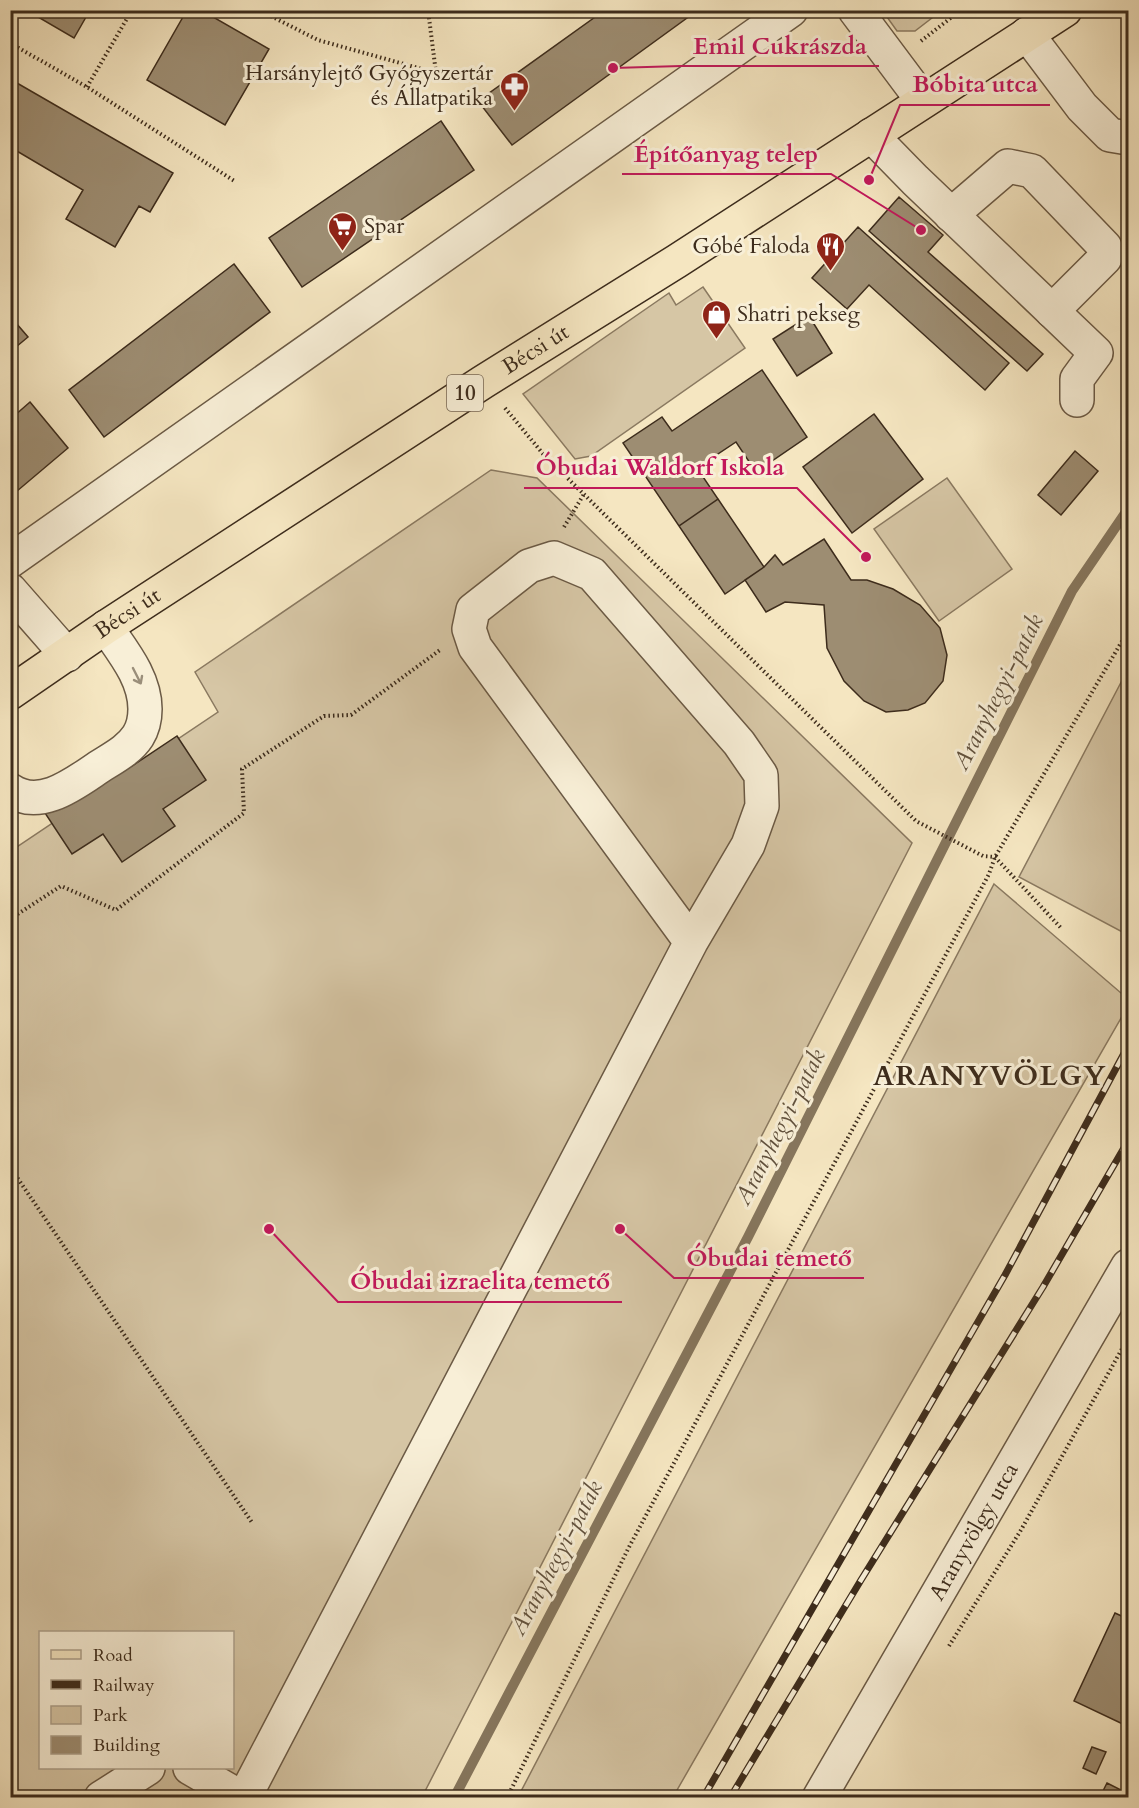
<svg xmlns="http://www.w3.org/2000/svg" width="1139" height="1808" font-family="Cardo,serif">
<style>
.green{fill:#d6c6a5;stroke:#8a7960;stroke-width:1.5;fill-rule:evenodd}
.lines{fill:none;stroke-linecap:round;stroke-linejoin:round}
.stream{stroke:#86765d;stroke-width:10}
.building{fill:#9d8d72;stroke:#3d2c1c;stroke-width:1.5}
.minor-casing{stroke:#6b5a45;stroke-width:36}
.major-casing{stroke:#3d2c1c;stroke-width:36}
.path{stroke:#3d2c1c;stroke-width:4;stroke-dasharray:1.5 3;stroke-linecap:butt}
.minor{stroke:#f8efd7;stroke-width:33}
.major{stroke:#f5e6c1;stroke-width:33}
.rail-casing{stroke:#3d2c1c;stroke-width:7}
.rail{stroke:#f8efd7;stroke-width:4.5;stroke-dasharray:14;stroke-linecap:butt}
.oneway{stroke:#9a8e7a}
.labels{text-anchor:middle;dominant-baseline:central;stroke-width:6;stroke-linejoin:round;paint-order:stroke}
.shield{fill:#f8efd7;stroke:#756654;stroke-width:1.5}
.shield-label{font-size:21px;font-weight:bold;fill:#3d2c1c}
.poi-label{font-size:22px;fill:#3d2c1c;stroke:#f8efd7;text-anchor:end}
.street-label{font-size:22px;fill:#3d2c1c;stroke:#f8efd7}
.water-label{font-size:24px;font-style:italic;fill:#61513d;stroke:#f8efd7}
.district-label{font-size:28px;font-weight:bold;letter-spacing:1.5px;fill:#3d2c1c;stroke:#f8efd7}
.leader{fill:none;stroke:#c2185b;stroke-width:2}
.callout-dot{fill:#c2185b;stroke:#f8efd7;stroke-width:2}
.callout-label{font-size:24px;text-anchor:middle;font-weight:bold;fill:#c2185b;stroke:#f8efd7;stroke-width:6;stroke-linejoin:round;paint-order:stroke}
</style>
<rect width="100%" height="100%" fill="#f5e6c1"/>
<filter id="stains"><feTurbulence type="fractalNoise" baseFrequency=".00333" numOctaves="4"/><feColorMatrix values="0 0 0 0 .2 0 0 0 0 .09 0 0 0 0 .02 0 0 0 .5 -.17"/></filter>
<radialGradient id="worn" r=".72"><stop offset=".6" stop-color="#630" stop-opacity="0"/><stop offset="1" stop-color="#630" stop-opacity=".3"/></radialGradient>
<!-- green -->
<path class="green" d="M887,11V10L941,11L915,31H897L887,17Z
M703,287L745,348L591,456L575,459L523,394L669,293L676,305Z
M491,470L537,478L912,843L422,1797L11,1798V851L218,712L195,672ZM40,1632H232V1768H40Z
M947,478L1012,569L939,621L874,529Z
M1128,669V935L1019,877Z
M994,884L1128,999V1006L673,1797H518Z"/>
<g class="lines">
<!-- stream -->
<path class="stream" d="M454,1798L748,1237L1072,591L1128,509"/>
</g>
<!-- building -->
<path class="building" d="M26,10H90L74,38Z
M187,10H201L269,49L225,125L147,80Z
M605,10H698L512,145L478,101Z
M10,79L173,173L150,212L139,206L115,247L66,219L83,190L10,147Z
M441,121L474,170L302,287L269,238Z
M899,197L943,235L928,252L1043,354L1027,371L869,231Z
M858,227L1009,363L985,390L869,285L847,309L812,278Z
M234,264L270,312L104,437L69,390Z
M10,316L28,337L10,352Z
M809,316L832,353L797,376L773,339Z
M762,370L807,437L756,472L736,442L697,468L718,499L679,526L623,443L662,417L672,431Z
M30,402L68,448L10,497V412L14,416Z
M874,414L923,479L852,533L803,467Z
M1075,451L1098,471L1061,515L1038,495Z
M718,499L764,567L725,594L679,526Z
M824,539L851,580H867L893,589L920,605L940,628L947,655L943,681L925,703L908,710L886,712L864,701L844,681L827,648L824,605L785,602L766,612L745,580L764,567L775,555L783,565Z
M177,736L206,780L163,809L175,826L122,862L103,834L72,854L45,813L127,759L132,766Z
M1115,1613L1128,1619L1127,1726L1074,1701Z
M1092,1747L1106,1752L1096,1774L1083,1768Z
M1107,1783L1125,1792L1122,1798H1107L1101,1795Z"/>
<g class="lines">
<defs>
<g id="minor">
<path d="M855,10L923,101"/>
<path d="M1027,34L1082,107L1110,135L1128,138"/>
<path d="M871,135L915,180L1096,353L1077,379V400"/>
<path d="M951,215L1008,166L1032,171L1105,247V258L1052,311"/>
<path d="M10,561L791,10"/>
<path d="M10,590L67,655"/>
<path d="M10,790C40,811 75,783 99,767C113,758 129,750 138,736C143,728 145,718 145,709C145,678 123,652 106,627"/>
<path d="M190,1768L242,1798"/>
<path d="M101,1798L148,1768"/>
<path d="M244,1798L691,942L748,845L762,806L761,775L739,743L592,574L554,558L529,566L473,610L469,629L475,647L691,942"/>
<path id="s1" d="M819,1798L1128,1266"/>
</g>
<g id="major">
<path id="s2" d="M10,693L106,627L483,382L677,261L1065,10"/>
</g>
</defs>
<!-- minor casing -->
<use href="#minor" class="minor-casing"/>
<!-- major casing -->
<use href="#major" class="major-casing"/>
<!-- path -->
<path class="path" d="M259,10L318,40L436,73L428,10
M921,41L961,10
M10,43L87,87L236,182
M87,87L132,10
M505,408L544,455L916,821L983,856L995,857L1061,928
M564,527L584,494
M10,919L61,886L116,910L244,813L242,769L324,716L351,715L440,650
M10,1167L253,1524
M949,1646L1021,1530L1128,1338
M507,1798L628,1549L989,874L995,857L1128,631"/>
<!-- minor -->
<use href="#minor" class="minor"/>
<!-- major -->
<use href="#major" class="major"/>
<defs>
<path id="rail" d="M703,1798L1005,1275L1128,1046
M730,1798L861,1580L1043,1287L1128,1141"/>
</defs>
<!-- rail casing -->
<use href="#rail" class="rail-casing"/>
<!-- rail -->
<use href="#rail" class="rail"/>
</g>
<!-- one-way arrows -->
<defs><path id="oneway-shaft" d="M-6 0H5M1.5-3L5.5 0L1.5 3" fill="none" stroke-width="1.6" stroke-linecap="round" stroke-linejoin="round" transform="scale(1.5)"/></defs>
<use class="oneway" href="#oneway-shaft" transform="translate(137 676) rotate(63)"/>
<!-- icons -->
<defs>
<symbol id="pharmacy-pin" viewBox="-11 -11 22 30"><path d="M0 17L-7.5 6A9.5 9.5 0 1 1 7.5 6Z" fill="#8f2418" stroke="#f8efd7"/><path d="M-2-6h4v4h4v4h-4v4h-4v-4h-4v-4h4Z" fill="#fff"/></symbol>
<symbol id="supermarket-pin" viewBox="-11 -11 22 30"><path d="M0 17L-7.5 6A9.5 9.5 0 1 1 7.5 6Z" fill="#8f2418" stroke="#f8efd7"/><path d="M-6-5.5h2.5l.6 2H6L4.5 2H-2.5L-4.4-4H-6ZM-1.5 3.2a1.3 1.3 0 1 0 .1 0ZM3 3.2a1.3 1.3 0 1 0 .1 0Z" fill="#fff"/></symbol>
<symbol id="restaurant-pin" viewBox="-11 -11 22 30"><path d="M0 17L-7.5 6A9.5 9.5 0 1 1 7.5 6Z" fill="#8f2418" stroke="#f8efd7"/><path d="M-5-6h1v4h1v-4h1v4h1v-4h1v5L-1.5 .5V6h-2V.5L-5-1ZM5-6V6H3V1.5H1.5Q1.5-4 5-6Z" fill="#fff"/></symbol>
<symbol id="shop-pin" viewBox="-11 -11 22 30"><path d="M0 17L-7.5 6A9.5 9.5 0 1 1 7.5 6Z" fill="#8f2418" stroke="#f8efd7"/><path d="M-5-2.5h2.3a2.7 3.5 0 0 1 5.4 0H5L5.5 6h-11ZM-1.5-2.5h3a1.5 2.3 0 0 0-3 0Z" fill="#fff"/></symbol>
</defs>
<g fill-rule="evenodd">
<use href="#pharmacy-pin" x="498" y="70" width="33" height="45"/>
<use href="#supermarket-pin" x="326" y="210" width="33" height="45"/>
<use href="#restaurant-pin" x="814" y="230" width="33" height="45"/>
<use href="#shop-pin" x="700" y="298" width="33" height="45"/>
</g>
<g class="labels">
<!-- shield labels -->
<rect class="shield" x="447" y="375" width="36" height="36" rx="4.5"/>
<g class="shield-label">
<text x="465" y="393">10</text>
</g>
<!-- poi labels -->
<g class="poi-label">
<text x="493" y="73">Harsánylejtő Gyógyszertár<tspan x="493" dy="25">és Állatpatika</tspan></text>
<text x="364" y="226" text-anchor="start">Spar</text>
<text x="810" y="246">Góbé Faloda</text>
<text x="737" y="314" text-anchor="start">Shatri pekseg</text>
</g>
<!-- street labels -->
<g class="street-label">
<text stroke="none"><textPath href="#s2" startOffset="628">Bécsi út</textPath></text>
<text stroke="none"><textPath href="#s2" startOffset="142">Bécsi út</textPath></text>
<text stroke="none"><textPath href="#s1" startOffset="308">Aranyvölgy utca</textPath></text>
</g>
<!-- water labels -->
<g class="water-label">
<text transform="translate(998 692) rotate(-63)">Aranyhegyi-patak</text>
<text transform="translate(780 1127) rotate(-63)">Aranyhegyi-patak</text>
<text transform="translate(556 1558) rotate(-62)">Aranyhegyi-patak</text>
</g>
<!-- district labels -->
<g class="district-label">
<text x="990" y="1076">ARANYVÖLGY</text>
</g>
</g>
<!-- callouts -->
<path class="leader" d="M613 68L681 66H879M869 180L900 105H1050M921 230L831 174H622M866 557L797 488H524M620 1229L674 1278H864M269 1229L338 1302H622"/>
<g class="callout-dot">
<circle cx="613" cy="68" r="6"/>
<circle cx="869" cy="180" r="6"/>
<circle cx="921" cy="230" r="6"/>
<circle cx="866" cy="557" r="6"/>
<circle cx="620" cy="1229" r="6"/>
<circle cx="269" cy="1229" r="6"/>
</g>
<g class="callout-label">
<text x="780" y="54">Emil Cukrászda</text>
<text x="975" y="92">Bóbita utca</text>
<text x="726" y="162">Építőanyag telep</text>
<text x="660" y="475">Óbudai Waldorf Iskola</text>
<text x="769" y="1266">Óbudai temető</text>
<text x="480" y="1289">Óbudai izraelita temető</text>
</g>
<!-- margin -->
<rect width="1139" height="1808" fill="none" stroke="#f5e6c1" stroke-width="36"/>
<rect x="12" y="12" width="1115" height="1784" fill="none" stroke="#3d2c1c" stroke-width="3"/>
<rect x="18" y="18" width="1103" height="1772" fill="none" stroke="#3d2c1c" stroke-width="1.5"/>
<!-- legend -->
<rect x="39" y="1631" width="195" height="138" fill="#f8efd7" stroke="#ada18c" stroke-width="1.5"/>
<rect x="51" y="1650" width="30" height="9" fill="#f5e6c1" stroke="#ada18c" stroke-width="1.5"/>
<text x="93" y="1661" font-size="18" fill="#3d2c1c">Road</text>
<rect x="51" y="1680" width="30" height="9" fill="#3d2c1c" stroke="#ada18c" stroke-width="1.5"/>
<text x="93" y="1691" font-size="18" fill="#3d2c1c">Railway</text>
<rect x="51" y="1706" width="30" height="18" fill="#d6c6a5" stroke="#ada18c" stroke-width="1.5"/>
<text x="93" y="1721" font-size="18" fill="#3d2c1c">Park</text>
<rect x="51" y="1736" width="30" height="18" fill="#9d8d72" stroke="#ada18c" stroke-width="1.5"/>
<text x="93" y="1751" font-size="18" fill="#3d2c1c">Building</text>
<rect width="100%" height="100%" filter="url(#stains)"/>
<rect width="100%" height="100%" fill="url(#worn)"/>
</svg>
